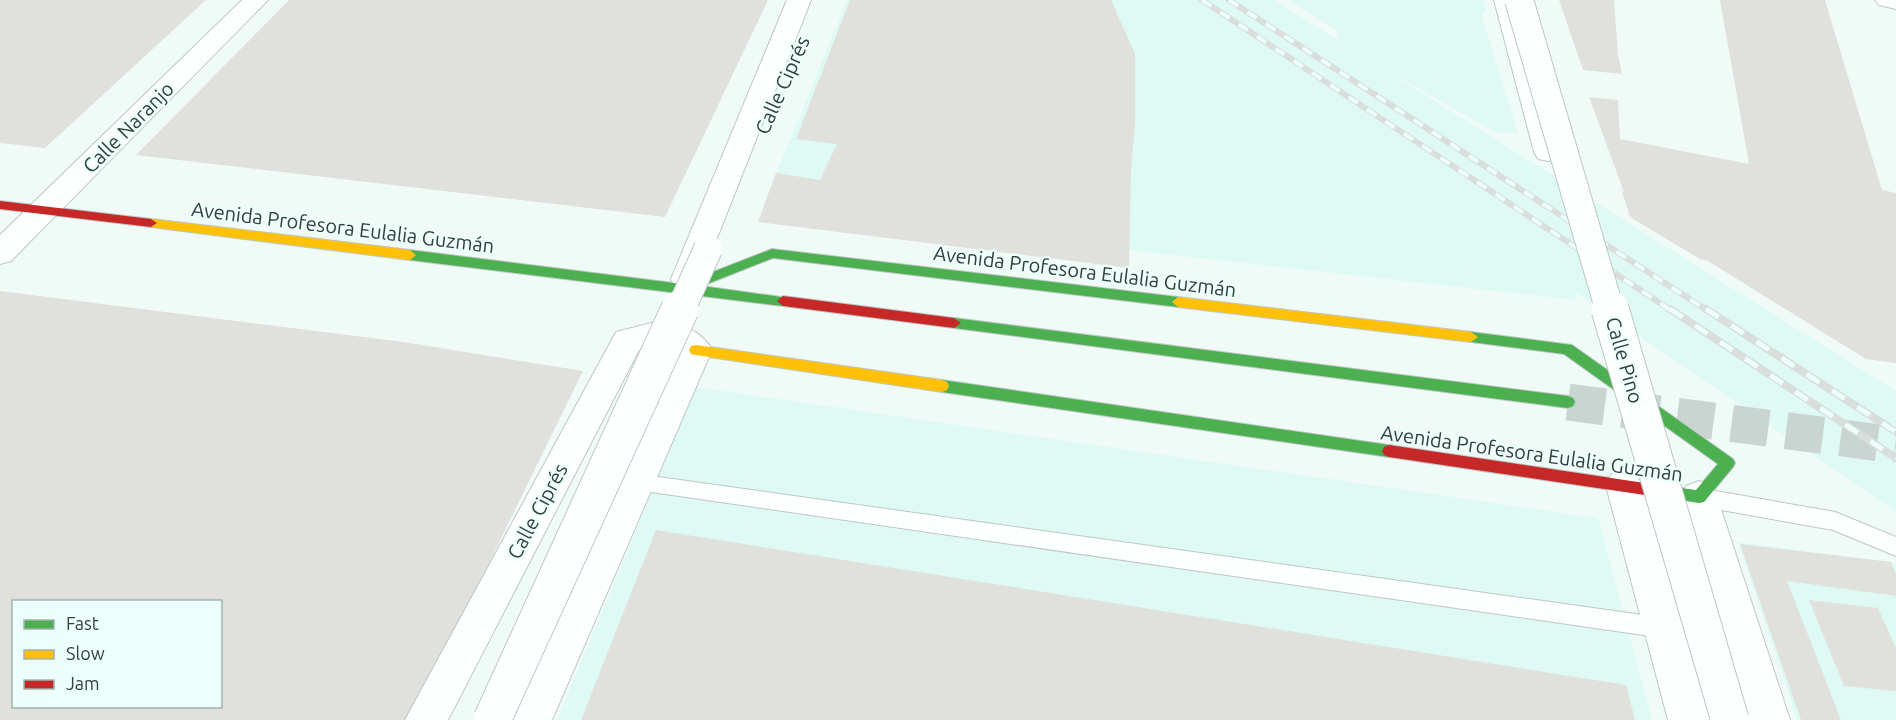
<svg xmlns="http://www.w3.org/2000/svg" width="1896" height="720" font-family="Ubuntu,sans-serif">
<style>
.built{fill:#dffaf5}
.building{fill:#e0e0dc;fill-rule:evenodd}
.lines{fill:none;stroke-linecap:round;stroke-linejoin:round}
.secondary-tunnel{stroke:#cad5d2;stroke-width:37;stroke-dasharray:37 18;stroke-linecap:butt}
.lane-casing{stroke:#bdc8c5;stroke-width:2}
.street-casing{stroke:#bdc8c5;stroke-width:2}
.fast-casing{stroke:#bdc8c5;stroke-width:2}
.slow-casing{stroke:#bdc8c5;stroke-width:2}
.jam-casing{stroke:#bdc8c5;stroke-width:2}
.lane{fill:#fdfefe;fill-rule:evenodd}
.street{fill:#fdfefe;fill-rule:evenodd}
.fast{fill:#4caf50;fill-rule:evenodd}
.slow{fill:#ffc107;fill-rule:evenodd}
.jam{fill:#c62828;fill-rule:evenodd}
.rail-far1-casing{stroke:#d9dddc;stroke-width:6}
.rail-casing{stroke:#d9dddc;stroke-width:8}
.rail-far1{stroke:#ecfffb;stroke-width:4;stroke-dasharray:11;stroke-linecap:butt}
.rail{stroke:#ecfffb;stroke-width:5;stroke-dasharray:15;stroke-linecap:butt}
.street-bridge-far1-casing{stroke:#bdc8c5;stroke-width:30;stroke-linecap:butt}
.street-bridge-casing{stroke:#bdc8c5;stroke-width:39;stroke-linecap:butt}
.street-bridge-far1{stroke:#fdfefe;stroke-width:28}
.street-bridge{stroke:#fdfefe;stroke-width:37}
.labels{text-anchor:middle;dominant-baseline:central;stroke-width:5;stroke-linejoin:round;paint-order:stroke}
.street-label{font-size:20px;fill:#333f3c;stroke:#ecfffb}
</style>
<rect width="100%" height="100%" fill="#f0fbf8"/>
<!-- built -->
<path class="built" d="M847,0H1274L1338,40V31L1288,0H1483L1486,12L1481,14L1518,133H1497L1385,70L1896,391V512L1576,293V300L956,231L763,206Z
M689,386L1598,518L1652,720H557L651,495Z
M1738,542L1896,563V720H1797Z"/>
<!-- building -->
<path class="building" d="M0,0H206L45,148L0,143Z
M289,0H768L665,217L136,155Z
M850,0H1111L1135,54V125L1131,169L1129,268L758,222L776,173L820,180L837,144L796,139Z
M1559,0H1614L1618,55L1622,74L1583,70Z
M1720,0H1825L1882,190L1896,193V363L1866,359L1708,261L1700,259L1630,217L1622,191L1624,192L1589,97L1618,100L1620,139L1749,164Z
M0,291L403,342L583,371L412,720H0ZM14,602H220V706H14Z
M656,530L1626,685L1635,720H581Z
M1740,544L1891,562L1896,574V596L1787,581L1841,720H1801Z
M1809,600L1878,608L1896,648V691L1844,686Z"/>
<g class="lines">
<!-- secondary-tunnel -->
<path class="secondary-tunnel" d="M1568,402L1896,445"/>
<defs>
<path id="lane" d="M637,474L1664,618L1672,621L1675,628L1672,635L1664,638L637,490L630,488L627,482L630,476Z
M1699,488L1835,512L1896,537V556L1833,530L1699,506L1692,503L1689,497L1692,491Z"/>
<path id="street" d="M242,0H268L11,261L0,264V235Z
M787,0H811L701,279L697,287L686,290L675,287L671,279Z
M1494,0H1518L1562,152L1558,159L1548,161L1538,159L1534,152Z
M1875,0H1896V9L1879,5Z
M655,322C677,321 702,330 712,350L552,720H510L678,354C665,344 654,346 639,350L448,720H405L616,332Z
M1624,470L1637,475L1642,486L1710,720H1668L1606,486L1611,475Z
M1699,481L1712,486L1717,497L1790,720H1748L1681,497L1686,486Z"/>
<path id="fast" d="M772,249L1178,297L1184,302L1178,307L773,258L702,286L788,298L789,301L783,306L410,260L404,255L410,250L682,284Z
M954,318L1568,396L1573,398L1575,402L1573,406L1568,408L954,328L947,323Z
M1471,332L1572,345L1733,459L1735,463L1733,467L1704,502L1699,503L1653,496L1651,491L1653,486L1658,485L1696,490L1718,464L1564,354L1471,342L1464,337Z
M942,380L1389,445L1394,447L1396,451L1394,455L1389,457L942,392L937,390L935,386L937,382Z"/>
<path id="slow" d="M151,219L410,250L416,255L410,260L151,227L145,223Z
M1178,297L1471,332L1478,337L1471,342L1178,307L1172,302Z
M696,345L942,380L947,382L949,386L947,390L942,392L696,355L691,354L689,350L691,346Z"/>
<path id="jam" d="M0,201L151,219L157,223L151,227L0,209Z
M783,296L954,318L961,323L954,328L783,306L777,301Z
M1389,445L1658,485L1663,486L1665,491L1663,496L1658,497L1389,457L1384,455L1382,451L1384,447Z"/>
</defs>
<!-- lane casing -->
<use href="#lane" class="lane-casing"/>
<!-- street casing -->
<use href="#street" class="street-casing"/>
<!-- fast casing -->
<use href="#fast" class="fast-casing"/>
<!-- slow casing -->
<use href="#slow" class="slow-casing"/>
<!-- jam casing -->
<use href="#jam" class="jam-casing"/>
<!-- lane -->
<use href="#lane" class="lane"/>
<!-- street -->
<use href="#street" class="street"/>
<!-- fast -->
<use href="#fast" class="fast"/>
<!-- slow -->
<use href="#slow" class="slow"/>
<!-- jam -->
<use href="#jam" class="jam"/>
<defs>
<path id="rail-far1" d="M1202,0L1672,311
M1229,0L1708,311"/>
<path id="rail" d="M1670,309L1896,458
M1706,309L1896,432"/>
</defs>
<!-- rail-far1 casing -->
<use href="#rail-far1" class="rail-far1-casing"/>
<!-- rail casing -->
<use href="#rail" class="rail-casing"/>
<!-- rail-far1 -->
<use href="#rail-far1" class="rail-far1"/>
<!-- rail -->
<use href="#rail" class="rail"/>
<defs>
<path id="street-bridge-far1" d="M1519,0L1610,311
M680,311L708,249"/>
<path id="street-bridge" d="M1610,309L1730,720
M492,720L680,309"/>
</defs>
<!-- street-bridge-far1 casing -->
<use href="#street-bridge-far1" class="street-bridge-far1-casing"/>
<!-- street-bridge casing -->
<use href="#street-bridge" class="street-bridge-casing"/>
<!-- street-bridge-far1 -->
<use href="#street-bridge-far1" class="street-bridge-far1"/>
<!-- street-bridge -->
<use href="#street-bridge" class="street-bridge"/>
</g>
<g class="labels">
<!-- street labels -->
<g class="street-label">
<text transform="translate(782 85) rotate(-66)">Calle Ciprés</text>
<text transform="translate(128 127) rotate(-45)">Calle Naranjo</text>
<text transform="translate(343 227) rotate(7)">Avenida Profesora Eulalia Guzmán</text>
<text transform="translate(1085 271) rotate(7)">Avenida Profesora Eulalia Guzmán</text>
<text transform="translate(1625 360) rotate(74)">Calle Pino</text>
<text transform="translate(1532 453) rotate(8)">Avenida Profesora Eulalia Guzmán</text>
<text transform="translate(537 511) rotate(-62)">Calle Ciprés</text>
</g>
</g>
<!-- legend -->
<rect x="12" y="600" width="210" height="108" fill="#ecfffb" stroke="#a2b2af" stroke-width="1.5"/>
<rect x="24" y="620" width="30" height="9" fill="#4caf50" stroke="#a2b2af" stroke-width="1.5"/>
<text x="66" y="630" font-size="18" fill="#333f3c">Fast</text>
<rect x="24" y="650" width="30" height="9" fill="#ffc107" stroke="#a2b2af" stroke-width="1.5"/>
<text x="66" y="660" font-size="18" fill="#333f3c">Slow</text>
<rect x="24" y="680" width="30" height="9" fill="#c62828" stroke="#a2b2af" stroke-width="1.5"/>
<text x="66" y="690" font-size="18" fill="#333f3c">Jam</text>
</svg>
